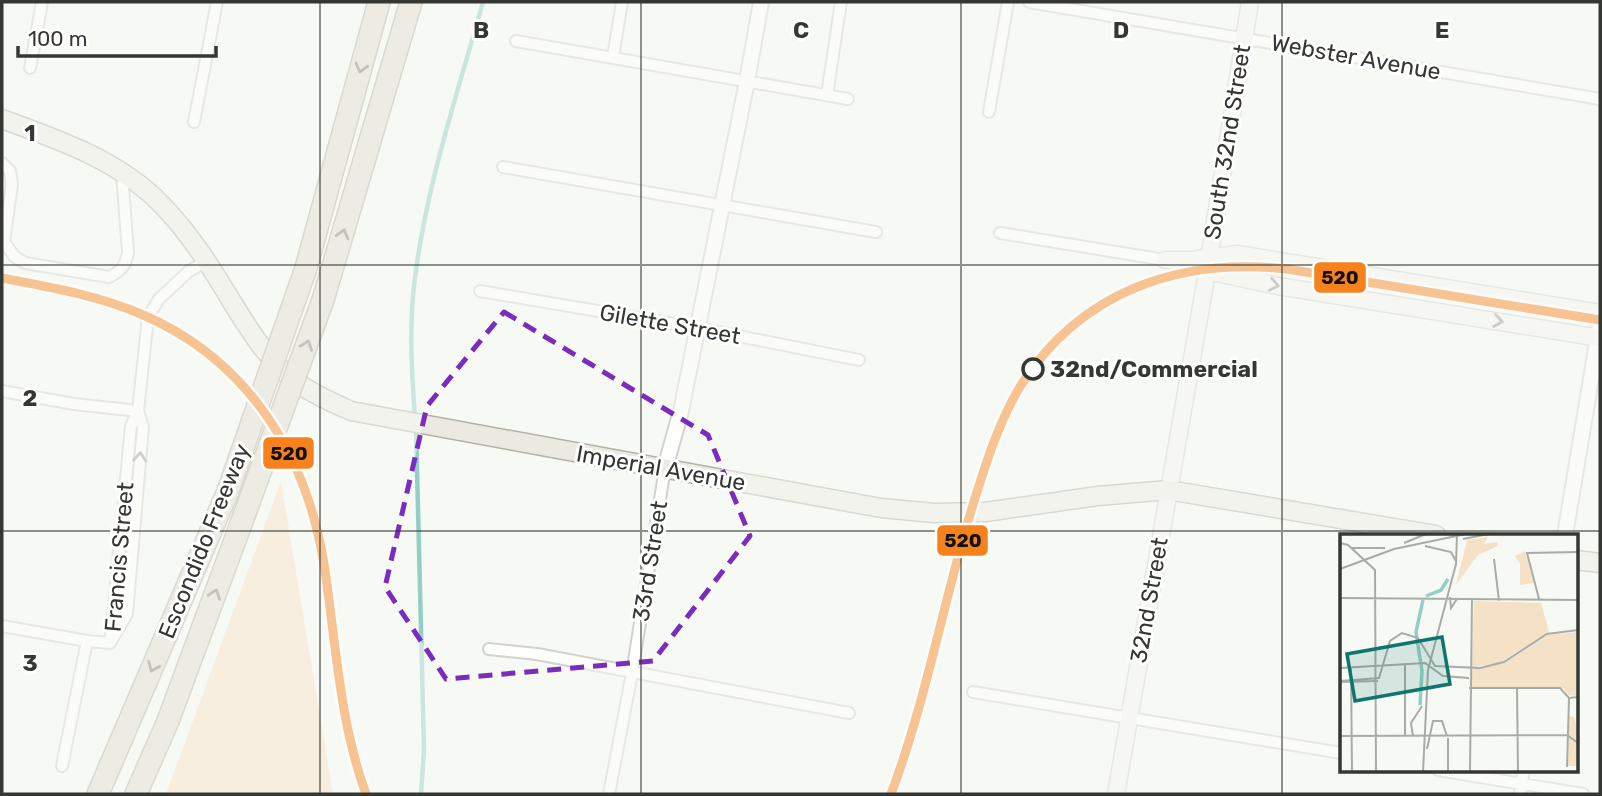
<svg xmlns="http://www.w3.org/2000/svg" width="1602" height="796" font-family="Rubik,sans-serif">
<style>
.green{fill:#f5e1c5}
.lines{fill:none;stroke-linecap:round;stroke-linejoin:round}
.stream{stroke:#93cfc6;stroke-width:4.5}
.minor-casing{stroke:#d1d4ce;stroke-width:14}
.tertiary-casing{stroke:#d1d4ce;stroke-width:18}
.secondary-casing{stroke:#d1d4ce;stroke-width:19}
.primary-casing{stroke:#b3b2a4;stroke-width:21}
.motorway-casing{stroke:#b3b2a4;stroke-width:24}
.minor{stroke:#fefefd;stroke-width:10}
.tertiary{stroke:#fefefd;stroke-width:14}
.secondary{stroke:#f4f4f0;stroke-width:16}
.primary{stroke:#eaeae3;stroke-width:18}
.motorway{stroke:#dedcd1;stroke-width:21}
.motorway-bridge-casing{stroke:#b3b2a4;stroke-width:24;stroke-linecap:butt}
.motorway-bridge{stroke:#dedcd1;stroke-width:21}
.rail-1-casing{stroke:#fff;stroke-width:14}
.rail-1{stroke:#f6821e;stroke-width:9}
.oneway{stroke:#81827a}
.oneway2{stroke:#949691}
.oneway3{stroke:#9a9b98}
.marked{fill:none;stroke:#7b2cbf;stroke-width:5;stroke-dasharray:14 9;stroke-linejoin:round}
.grid{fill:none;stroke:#353832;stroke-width:2;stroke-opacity:0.55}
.stop-dot{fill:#fff;stroke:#353832;stroke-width:3.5}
.labels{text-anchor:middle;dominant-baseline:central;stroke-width:6;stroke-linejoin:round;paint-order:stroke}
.street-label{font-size:23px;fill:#353832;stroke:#fff}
.stop-label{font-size:23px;font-weight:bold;fill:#353832;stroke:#fff;text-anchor:start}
.inset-river{fill:none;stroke:#93cfc6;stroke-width:3.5}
.inset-road{fill:none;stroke:#a9aca6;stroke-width:2}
.view{fill:#0f766e;fill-opacity:0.15;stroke:#0f766e;stroke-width:3.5}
.inset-edge{fill:none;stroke:#353832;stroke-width:3.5}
.grid-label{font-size:23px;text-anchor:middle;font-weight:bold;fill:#353832;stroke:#fff;stroke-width:6;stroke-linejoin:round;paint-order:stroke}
.line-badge{stroke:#fff;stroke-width:2.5}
.pale-badge-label{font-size:19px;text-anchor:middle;font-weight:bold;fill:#111}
</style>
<rect width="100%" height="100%" fill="#f7faf4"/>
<!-- green -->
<path class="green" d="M281,481L333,794H166Z"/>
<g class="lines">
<!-- stream -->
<path class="stream" d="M415,419C412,376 409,330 414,286C425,189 457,95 483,2
M416,428L424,750L421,794"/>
<defs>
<path id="minor" d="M1029,2L1600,99
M516,41L848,99
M613,57L622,2
M30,68L42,2
M827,95L841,2
M989,112L1008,2
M194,122L217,2
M2,163L10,171L12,184L4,242L14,256L25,263L109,277C121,271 126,266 128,252L122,173
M503,167L876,232
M1000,233L1165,260L1207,271
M480,291L698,328L859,360
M2,391L74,404L138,411
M2,626L87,641L110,643
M111,637L131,426L138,411
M110,643L127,614L143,427L138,411L148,317L159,299L188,272L206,261
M489,649L537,654L849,713
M973,692L1341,753
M62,766L87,641
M1438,770L1583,794
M609,794L632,673L665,468
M1520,794L1524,770"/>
<path id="tertiary" d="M665,468L681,411L747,81L761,2
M1565,535L1600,325"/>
<path id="secondary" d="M1165,260H1191L1237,254L1600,313
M1207,271L1278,286L1600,338
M1116,794L1205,284L1250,2"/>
<path id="primary" d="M2,119C57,139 118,160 160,203C189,232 211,267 232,302C250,331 270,364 299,384C315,395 333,403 351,411L881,508L934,513L985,512L1098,496L1168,490L1436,535
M1576,560L1600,563"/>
<path id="motorway" d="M306,268L379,2
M323,300L411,2
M98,794L228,491
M136,794L168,721L241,524"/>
</defs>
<!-- minor casing -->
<use href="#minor" class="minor-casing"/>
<!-- tertiary casing -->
<use href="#tertiary" class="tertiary-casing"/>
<!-- secondary casing -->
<use href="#secondary" class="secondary-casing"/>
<!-- primary casing -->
<use href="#primary" class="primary-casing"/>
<!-- motorway casing -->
<use href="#motorway" class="motorway-casing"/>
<!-- minor -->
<use href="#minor" class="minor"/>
<!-- tertiary -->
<use href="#tertiary" class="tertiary"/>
<!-- secondary -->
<use href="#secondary" class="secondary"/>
<!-- primary -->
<use href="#primary" class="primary"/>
<!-- motorway -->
<use href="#motorway" class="motorway"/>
<defs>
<path id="motorway-bridge" d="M228,491L306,268
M241,524L323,300"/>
</defs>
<!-- motorway-bridge casing -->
<use href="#motorway-bridge" class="motorway-bridge-casing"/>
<!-- motorway-bridge -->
<use href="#motorway-bridge" class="motorway-bridge"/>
<defs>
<path id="rail-1" d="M2,278C49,287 97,295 141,314C247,359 306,453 324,564C336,642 339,720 366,794
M891,794C926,701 943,603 972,508C985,466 998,423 1021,385C1081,291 1180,257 1287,269L1600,320"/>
</defs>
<!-- rail-1 casing -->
<use href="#rail-1" class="rail-1-casing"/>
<!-- rail-1 -->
<use href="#rail-1" class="rail-1"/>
</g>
<!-- one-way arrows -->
<defs><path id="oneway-chevron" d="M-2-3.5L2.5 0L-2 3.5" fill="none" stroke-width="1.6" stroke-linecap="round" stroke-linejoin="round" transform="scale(1.75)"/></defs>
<g class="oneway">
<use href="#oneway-chevron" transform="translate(361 68) rotate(105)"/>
<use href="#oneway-chevron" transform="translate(343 234) rotate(-74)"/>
<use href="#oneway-chevron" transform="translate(307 345) rotate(-70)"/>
<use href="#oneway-chevron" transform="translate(215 594) rotate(-70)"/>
<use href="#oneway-chevron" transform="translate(153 667) rotate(113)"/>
</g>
<g class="oneway2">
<use href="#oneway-chevron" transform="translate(1274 285) rotate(11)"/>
<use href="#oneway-chevron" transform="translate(1498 321) rotate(9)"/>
</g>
<use class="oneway3" href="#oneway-chevron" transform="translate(140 457) rotate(-85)"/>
<!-- marked area -->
<path d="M0 0H1602V796H0ZM504,312L708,435L750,536L653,661L446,679L385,587L427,406Z" fill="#f7faf4" fill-opacity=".55" fill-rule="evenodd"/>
<path class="marked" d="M504,312L708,435L750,536L653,661L446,679L385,587L427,406Z"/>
<!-- grid -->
<path class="grid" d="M320,2V794M641,2V794M961,2V794M1282,2V794M2,265H1600M2,531H1600"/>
<!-- markers -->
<circle class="stop-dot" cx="1033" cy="369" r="10"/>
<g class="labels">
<!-- street labels -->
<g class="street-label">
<text transform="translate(1356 57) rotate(10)">Webster Avenue</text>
<text transform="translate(1227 142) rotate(-81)">South 32nd Street</text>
<text transform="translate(670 324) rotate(10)">Gilette Street</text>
<text transform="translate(661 468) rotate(10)">Imperial Avenue</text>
<text transform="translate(204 541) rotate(-68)">Escondido Freeway</text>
<text transform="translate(119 557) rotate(-85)">Francis Street</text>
<text transform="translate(650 561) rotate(-81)">33rd Street</text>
<text transform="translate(1149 600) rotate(-80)">32nd Street</text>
</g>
<!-- stop labels -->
<g class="stop-label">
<text x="1050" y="369">32nd/Commercial</text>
</g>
</g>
<!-- overview -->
<g transform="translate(1340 534)">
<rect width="238" height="238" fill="#f7faf4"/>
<path d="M148,3L144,10L157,8L158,12L138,21L116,51L127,6ZM185,17L194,49L180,51V30L175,22ZM134,67L201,69L209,98L160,129L132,133ZM238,98V162L228,161L223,154L132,153V135L165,129L208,101ZM229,182L234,183L238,198V232H228Z" fill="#f5e1c5"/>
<path class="inset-river" d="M86,62L101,56L108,45M80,171L82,137L76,98L83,66"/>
<path class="inset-road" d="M123,5L149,0M0,9L8,11L35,36L36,238M64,9L86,0M85,12L111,18L116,27M12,14H45M154,25L159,67M0,35L54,15L126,0M110,63L111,74L117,65M0,64L238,66M199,65L187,19L238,18M11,133L12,238M0,134L85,129L103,142L129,144M0,147L39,144L50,107L62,99L78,104L95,132L140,134L164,128L207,100L238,96M0,148L38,147M129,154H220L229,164L238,163M177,154L178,238M0,202L227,201L238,209M65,202V131M73,202L71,189L82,172M108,204V238M87,215L93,187H102L107,202M227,233L229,164M83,238L88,136L116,30L117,0M130,238L132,65"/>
<path class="view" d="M102,103L110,150L15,167L7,120Z"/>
<rect width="238" height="238" class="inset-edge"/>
</g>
<g class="grid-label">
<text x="481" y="38">B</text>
<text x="801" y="38">C</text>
<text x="1121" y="38">D</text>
<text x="1442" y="38">E</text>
<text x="30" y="141">1</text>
<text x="30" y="406">2</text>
<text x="30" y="671">3</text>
</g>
<g class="line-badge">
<rect x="1313" y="261" width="54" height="33" rx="7" fill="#f6821e"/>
<rect x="262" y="436" width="53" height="34" rx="7" fill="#f6821e"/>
<rect x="936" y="524" width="53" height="33" rx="7" fill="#f6821e"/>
</g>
<g class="pale-badge-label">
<text x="1340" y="284">520</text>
<text x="289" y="460">520</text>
<text x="963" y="547">520</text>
</g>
<!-- border -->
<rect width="1602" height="796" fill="none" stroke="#353832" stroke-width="7"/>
<!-- scale -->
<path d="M18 46v10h198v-10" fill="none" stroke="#353832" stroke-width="3.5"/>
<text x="28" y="46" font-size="21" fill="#353832" stroke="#ffffff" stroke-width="5" paint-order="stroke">100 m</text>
</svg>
